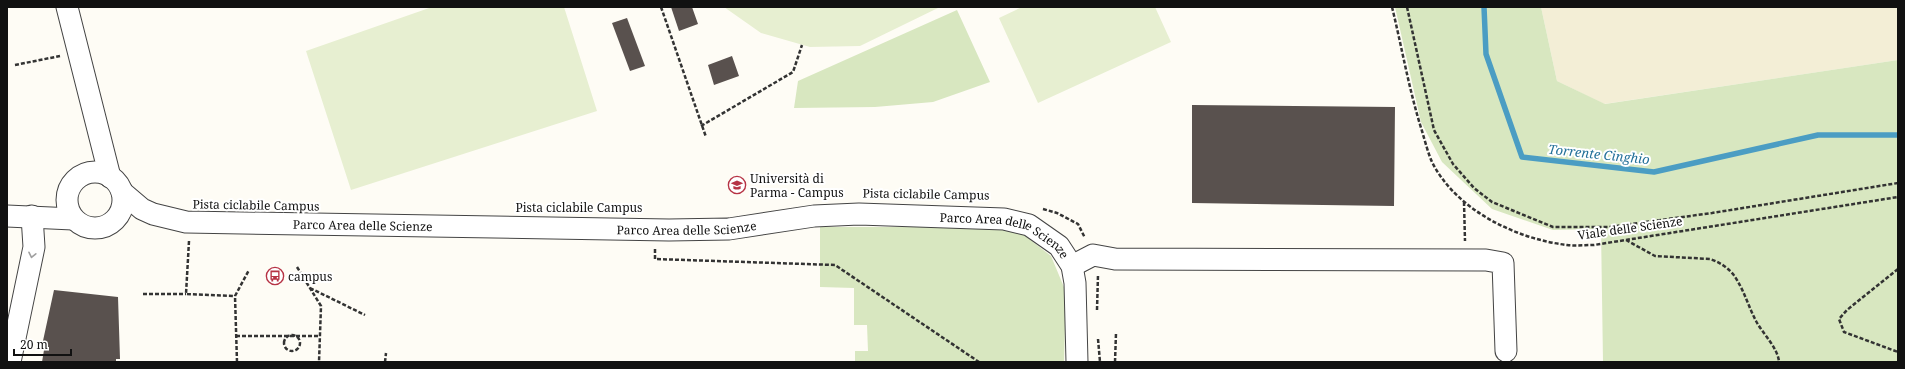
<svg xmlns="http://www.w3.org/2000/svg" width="1905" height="369" font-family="'Noto Serif',serif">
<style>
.farmland{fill:#f3eed6}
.green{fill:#d8e7c0}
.pitch{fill:#e7efd1}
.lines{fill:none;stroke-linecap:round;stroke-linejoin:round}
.stream{stroke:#4b9dc3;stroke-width:5.5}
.building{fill:#59514e}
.minor-casing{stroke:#444;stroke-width:23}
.path{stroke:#333;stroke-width:2.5;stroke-dasharray:4 2;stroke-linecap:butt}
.minor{stroke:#fff;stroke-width:21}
.oneway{stroke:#a0a0a0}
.labels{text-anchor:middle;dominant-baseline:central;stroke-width:4;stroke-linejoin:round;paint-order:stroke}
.poi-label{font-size:12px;fill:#111;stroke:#fff;text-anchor:start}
.street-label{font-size:12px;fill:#111;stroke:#fff}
.water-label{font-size:13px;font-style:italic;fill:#237099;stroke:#fff}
</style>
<rect width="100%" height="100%" fill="#fefcf5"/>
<!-- farmland -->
<path class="farmland" d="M1541,7H1898V60L1604,104L1557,81Z"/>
<!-- green -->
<path class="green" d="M1395,7H1541L1557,81L1605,104L1898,60V362H1603L1601,229L1553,230L1492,209L1442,162L1421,122Z
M957,10L990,82L933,102L875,107L794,108L798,81Z
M820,227H991L1019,231L1051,256L1066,292L1064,362H855V351H868L867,325H854V288L820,287Z"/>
<!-- pitch -->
<path class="pitch" d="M432,7H564L597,111L351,190L306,51Z
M724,7H940L860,46L810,47L761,33Z
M1022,7H1155L1171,42L1038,103L999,18Z"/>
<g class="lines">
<!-- stream -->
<path class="stream" d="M1484,7L1486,54L1522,157L1654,172L1818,135H1898"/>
</g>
<!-- building -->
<path class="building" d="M671,7H692L698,24L679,31Z
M627,18L645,66L630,71L612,23Z
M732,56L739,76L714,85L708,65Z
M1192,105L1395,107L1394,206L1192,203Z
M54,290L118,297L120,359H116V362H42L44,350H41Z"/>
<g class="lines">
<defs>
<g id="minor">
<path d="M67,7L110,177"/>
<circle cx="95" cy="200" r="28"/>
<path id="s1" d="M122,192L142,209L153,214L186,222L669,230L729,229L814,216L859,214L1004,219L1029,225L1059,246L1072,266L1075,283L1077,362"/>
<path d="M7,216L73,219"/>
<path d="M1072,266L1093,255L1115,259L1486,260L1503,263L1506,351"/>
<path d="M10,362L34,247L32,216"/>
</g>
</defs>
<!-- minor casing -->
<use href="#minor" class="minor-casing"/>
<!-- path -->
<path class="path" d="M661,7L706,137
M1392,7C1402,48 1409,90 1422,131C1425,141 1428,153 1432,162C1456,210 1516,239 1567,245C1576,246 1585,245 1594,245L1898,197
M1407,7L1434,130L1453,164L1474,188L1492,202L1553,227H1609L1712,213L1898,183
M15,65L60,56
M701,126L793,72L802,45
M1464,202L1465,241
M1043,209L1057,213L1078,224L1085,238
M1626,240L1655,256L1710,259C1719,262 1727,267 1733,274C1744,289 1748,306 1756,321C1763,334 1778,348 1779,362
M189,241L186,294L235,296
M655,249V259L835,265L979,362
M297,267L321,306L319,362
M1898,269L1847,310L1839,319L1844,332L1898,352
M310,288L365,315
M143,294H186
M1097,310L1098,275
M284 343a8 8 0 1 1 16 0a8 8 0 1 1-16 0Z
M236,336H320
M1098,339L1100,362
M237,362L235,296L249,270
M385,362L386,353
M1115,362L1116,333"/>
<!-- minor -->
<use href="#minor" class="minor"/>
</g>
<!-- one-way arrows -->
<defs><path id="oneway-chevron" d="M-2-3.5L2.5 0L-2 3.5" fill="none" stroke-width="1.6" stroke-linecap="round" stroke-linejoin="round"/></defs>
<use class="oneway" href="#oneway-chevron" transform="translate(32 255) rotate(102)"/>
<!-- icons -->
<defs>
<symbol id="university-ring" viewBox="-11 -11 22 22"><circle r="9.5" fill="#fff" stroke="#b63345" stroke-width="1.5"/><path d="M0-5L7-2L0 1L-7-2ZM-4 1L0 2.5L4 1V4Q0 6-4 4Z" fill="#b63345"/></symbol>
<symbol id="bus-ring" viewBox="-11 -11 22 22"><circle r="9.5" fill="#fff" stroke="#b63345" stroke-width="1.5"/><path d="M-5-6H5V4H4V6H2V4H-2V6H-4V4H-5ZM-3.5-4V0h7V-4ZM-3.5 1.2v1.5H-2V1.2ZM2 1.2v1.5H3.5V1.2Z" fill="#b63345"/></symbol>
</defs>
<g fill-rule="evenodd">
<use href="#university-ring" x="727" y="175" width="20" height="20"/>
<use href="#bus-ring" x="265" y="266" width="20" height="20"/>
</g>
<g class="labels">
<!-- poi labels -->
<g class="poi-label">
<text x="750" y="178">Università di<tspan x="750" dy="14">Parma - Campus</tspan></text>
<text x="288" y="276">campus</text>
</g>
<!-- street labels -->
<g class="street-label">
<text transform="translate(926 194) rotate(1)">Pista ciclabile Campus</text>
<text transform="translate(256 205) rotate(1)">Pista ciclabile Campus</text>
<text x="579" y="207">Pista ciclabile Campus</text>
<text stroke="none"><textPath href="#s1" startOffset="249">Parco Area delle Scienze</textPath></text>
<text stroke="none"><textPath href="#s1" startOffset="573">Parco Area delle Scienze</textPath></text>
<text transform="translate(1630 228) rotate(-8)">Viale delle Scienze</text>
<text stroke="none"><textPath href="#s1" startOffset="897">Parco Area delle Scienze</textPath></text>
</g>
<!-- water labels -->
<g class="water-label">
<text transform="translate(1599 154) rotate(6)">Torrente Cinghio</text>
</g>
</g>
<!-- border -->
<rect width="1905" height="369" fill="none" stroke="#111111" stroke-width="16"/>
<!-- scale -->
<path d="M14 349v6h57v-6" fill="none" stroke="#111111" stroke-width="2"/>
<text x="20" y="349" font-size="12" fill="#111111" stroke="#ffffff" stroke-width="3" paint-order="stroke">20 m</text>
</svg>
